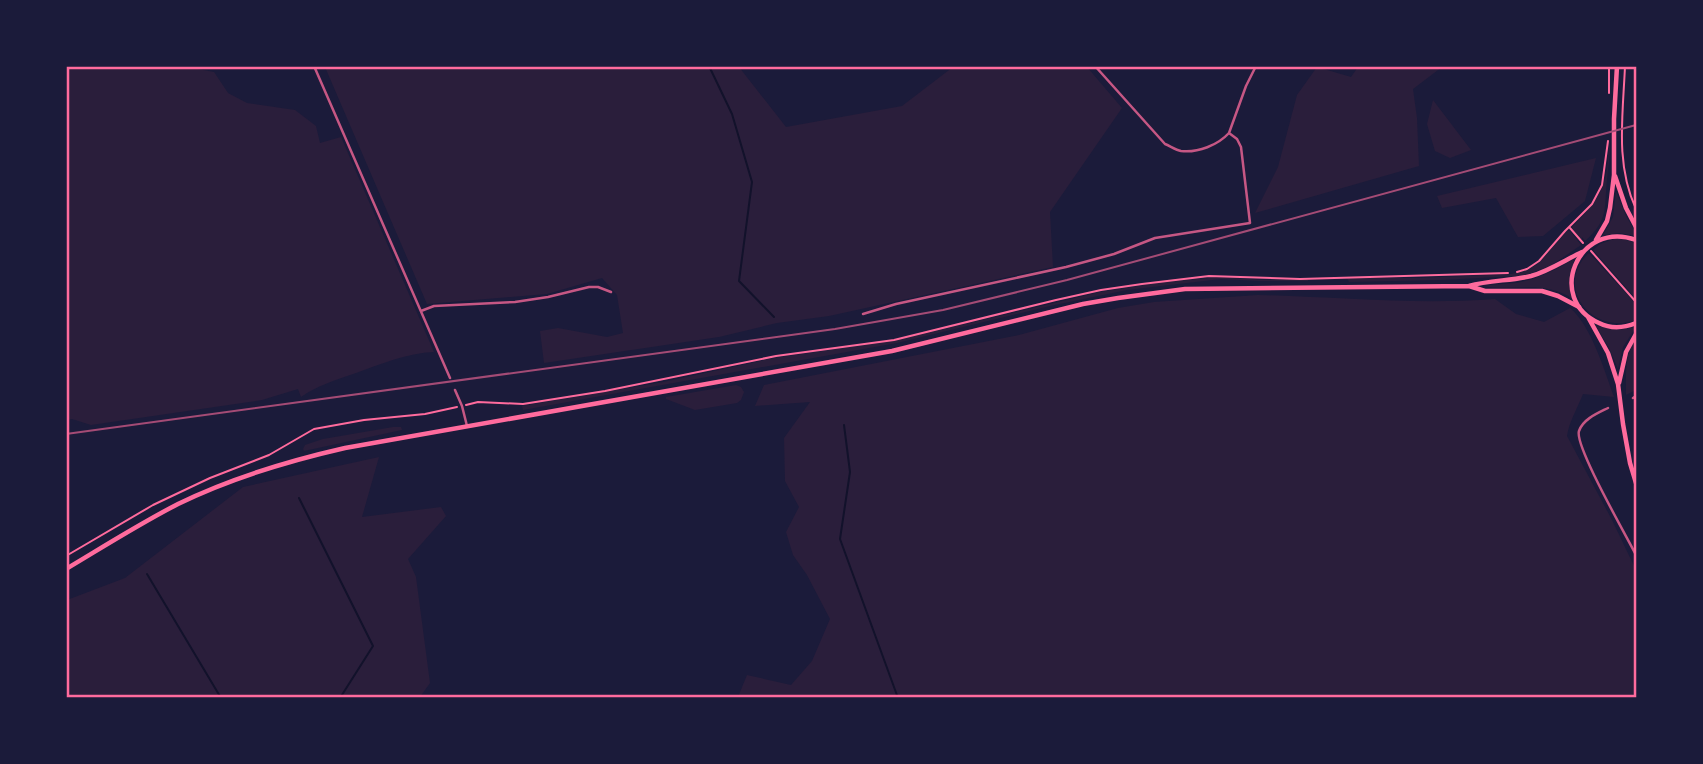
<svg xmlns="http://www.w3.org/2000/svg" width="1703" height="764" font-family="Montserrat,sans-serif">
<style>
.green{fill:#2a1e3b}
.lines{fill:none;stroke-linecap:round;stroke-linejoin:round}
.stream{stroke:#12122b;stroke-width:2}
.path{stroke:#ff6b9d;stroke-width:2}
.minor{stroke:#c65784;stroke-width:2.5}
.secondary{stroke:#ff6b9d;stroke-width:4.5}
.primary{stroke:#ff6b9d;stroke-width:4.5}
.rail{stroke:#a44b75;stroke-width:2}
.neatline{fill:none;stroke:#ff6b9d;stroke-width:2.5}
</style>
<rect width="100%" height="100%" fill="#1b1b3a"/>
<!-- green -->
<path class="green" d="M66,67H194L198,69L214,72L228,93L247,103L295,110L316,126L320,143L341,137L434,352C407,353 381,364 356,373C336,380 318,385 301,397L298,389L262,400L91,425L72,419L67,420Z
M325,67H739L786,127L902,106L953,67H1087L1122,108L1050,212L1053,267L829,316L777,323L719,337L544,363L540,331L558,328L607,337L623,333L617,295L602,278L547,294L427,304Z
M1317,67L1351,77L1358,67H1442L1413,89L1417,118L1419,166L1255,213L1278,167L1297,95Z
M1433,100L1471,150L1450,158L1435,151L1427,124Z
M1609,141C1611,152 1608,166 1607,180C1604,208 1609,220 1585,241L1582,237V240L1573,230L1572,227C1603,196 1608,184 1609,141Z
M1596,158L1585,201L1543,236L1518,237L1496,198L1442,208L1437,196Z
M1616,191L1626,216L1636,233V236L1620,233L1603,235L1613,217Z
M1567,231H1570L1581,245L1552,265L1529,274L1517,276L1441,280L1349,282L1347,278H1418L1511,274L1528,270L1539,263Z
M1614,239H1623L1636,243V299L1593,250L1600,244Z
M1589,253L1636,304V320C1592,336 1553,286 1589,253Z
M1572,260H1574L1570,284L1573,299C1543,279 1515,292 1482,286C1493,284 1505,284 1516,283C1537,279 1554,271 1572,260Z
M1218,277L1264,280H1308V281H1258L1221,279L1127,290L1050,306L897,343L523,410L522,406L663,382L774,358L893,341L1100,292L1157,283Z
M1258,295C1335,297 1418,305 1495,299L1516,314L1544,322L1570,308C1591,325 1605,372 1614,397L1583,394C1578,407 1569,422 1567,436L1612,520L1636,570V697H738L747,675L791,685L812,661L830,619L807,575L793,555L786,532L799,507L785,481L784,438L810,402L755,406L764,385L1019,335L1118,308L1154,302Z
M1596,326L1618,330L1636,327L1623,347L1618,369L1609,348Z
M1636,339V390L1626,395C1626,377 1624,354 1636,339Z
M736,385L741,387L744,392L741,400L737,403L695,410L666,399V397Z
M393,427H401L402,430L304,451L303,449L305,445L323,439Z
M379,457L362,517L441,507L446,516L408,559L416,577L430,683L420,697H67V600L125,578L243,487Z"/>
<g class="lines">
<!-- stream -->
<path class="stream" d="M709,66L732,114L752,182L739,281L774,317
M844,425L850,472L840,539L898,698
M299,498L373,646L340,698
M147,574L221,698"/>
<!-- path -->
<path class="path" d="M1625,66C1623,115 1615,164 1636,209
M1609,93V66
M1570,228L1583,243
M1591,251L1636,302
M1517,272L1527,269L1539,261L1565,231L1592,204L1602,185L1608,141
M466,405L478,402L523,404L605,391L776,356L894,340L1056,300L1101,290L1142,284L1209,276L1300,279L1508,273
M66,556L153,505L210,478L269,455L314,429L364,420L425,414L457,407"/>
<!-- minor -->
<path class="minor" d="M314,66L450,378
M794,66H797
M1095,66L1165,144C1170,146 1176,150 1181,151C1198,153 1218,145 1229,133
M421,311L434,306L515,302L548,297L589,287H598L611,292
M863,314L896,304L1066,267L1114,254L1155,238L1250,223L1241,147L1237,139L1229,133L1246,86L1256,66
M455,390L462,406L467,426
M1633,398L1636,396
M1608,408C1598,413 1583,419 1579,431C1574,445 1627,537 1636,555"/>
<!-- secondary -->
<path class="secondary" d="M1469,286L1485,291H1542L1558,296L1579,307
M66,569C103,547 139,524 178,504C231,478 288,461 345,448L892,351L1083,304L1118,298L1185,289L1469,286C1489,280 1511,281 1531,276C1549,271 1565,260 1582,252"/>
<!-- primary -->
<path class="primary" d="M1615,176L1626,208L1636,227
M1596,240L1607,221L1610,208L1614,175V119L1617,66
M1636,240C1578,219 1545,299 1599,323C1611,329 1624,328 1636,323
M1588,317L1608,353L1618,384L1623,424L1630,463L1636,483
M1619,383L1626,352L1636,334"/>
<!-- rail -->
<path class="rail" d="M66,434L835,329L943,310L1067,280L1636,125"/>
</g>
<!-- border -->
<rect width="1703" height="764" fill="none" stroke="#1b1b3a" stroke-width="136"/>
<rect x="68" y="68" width="1567" height="628" class="neatline"/>
</svg>
